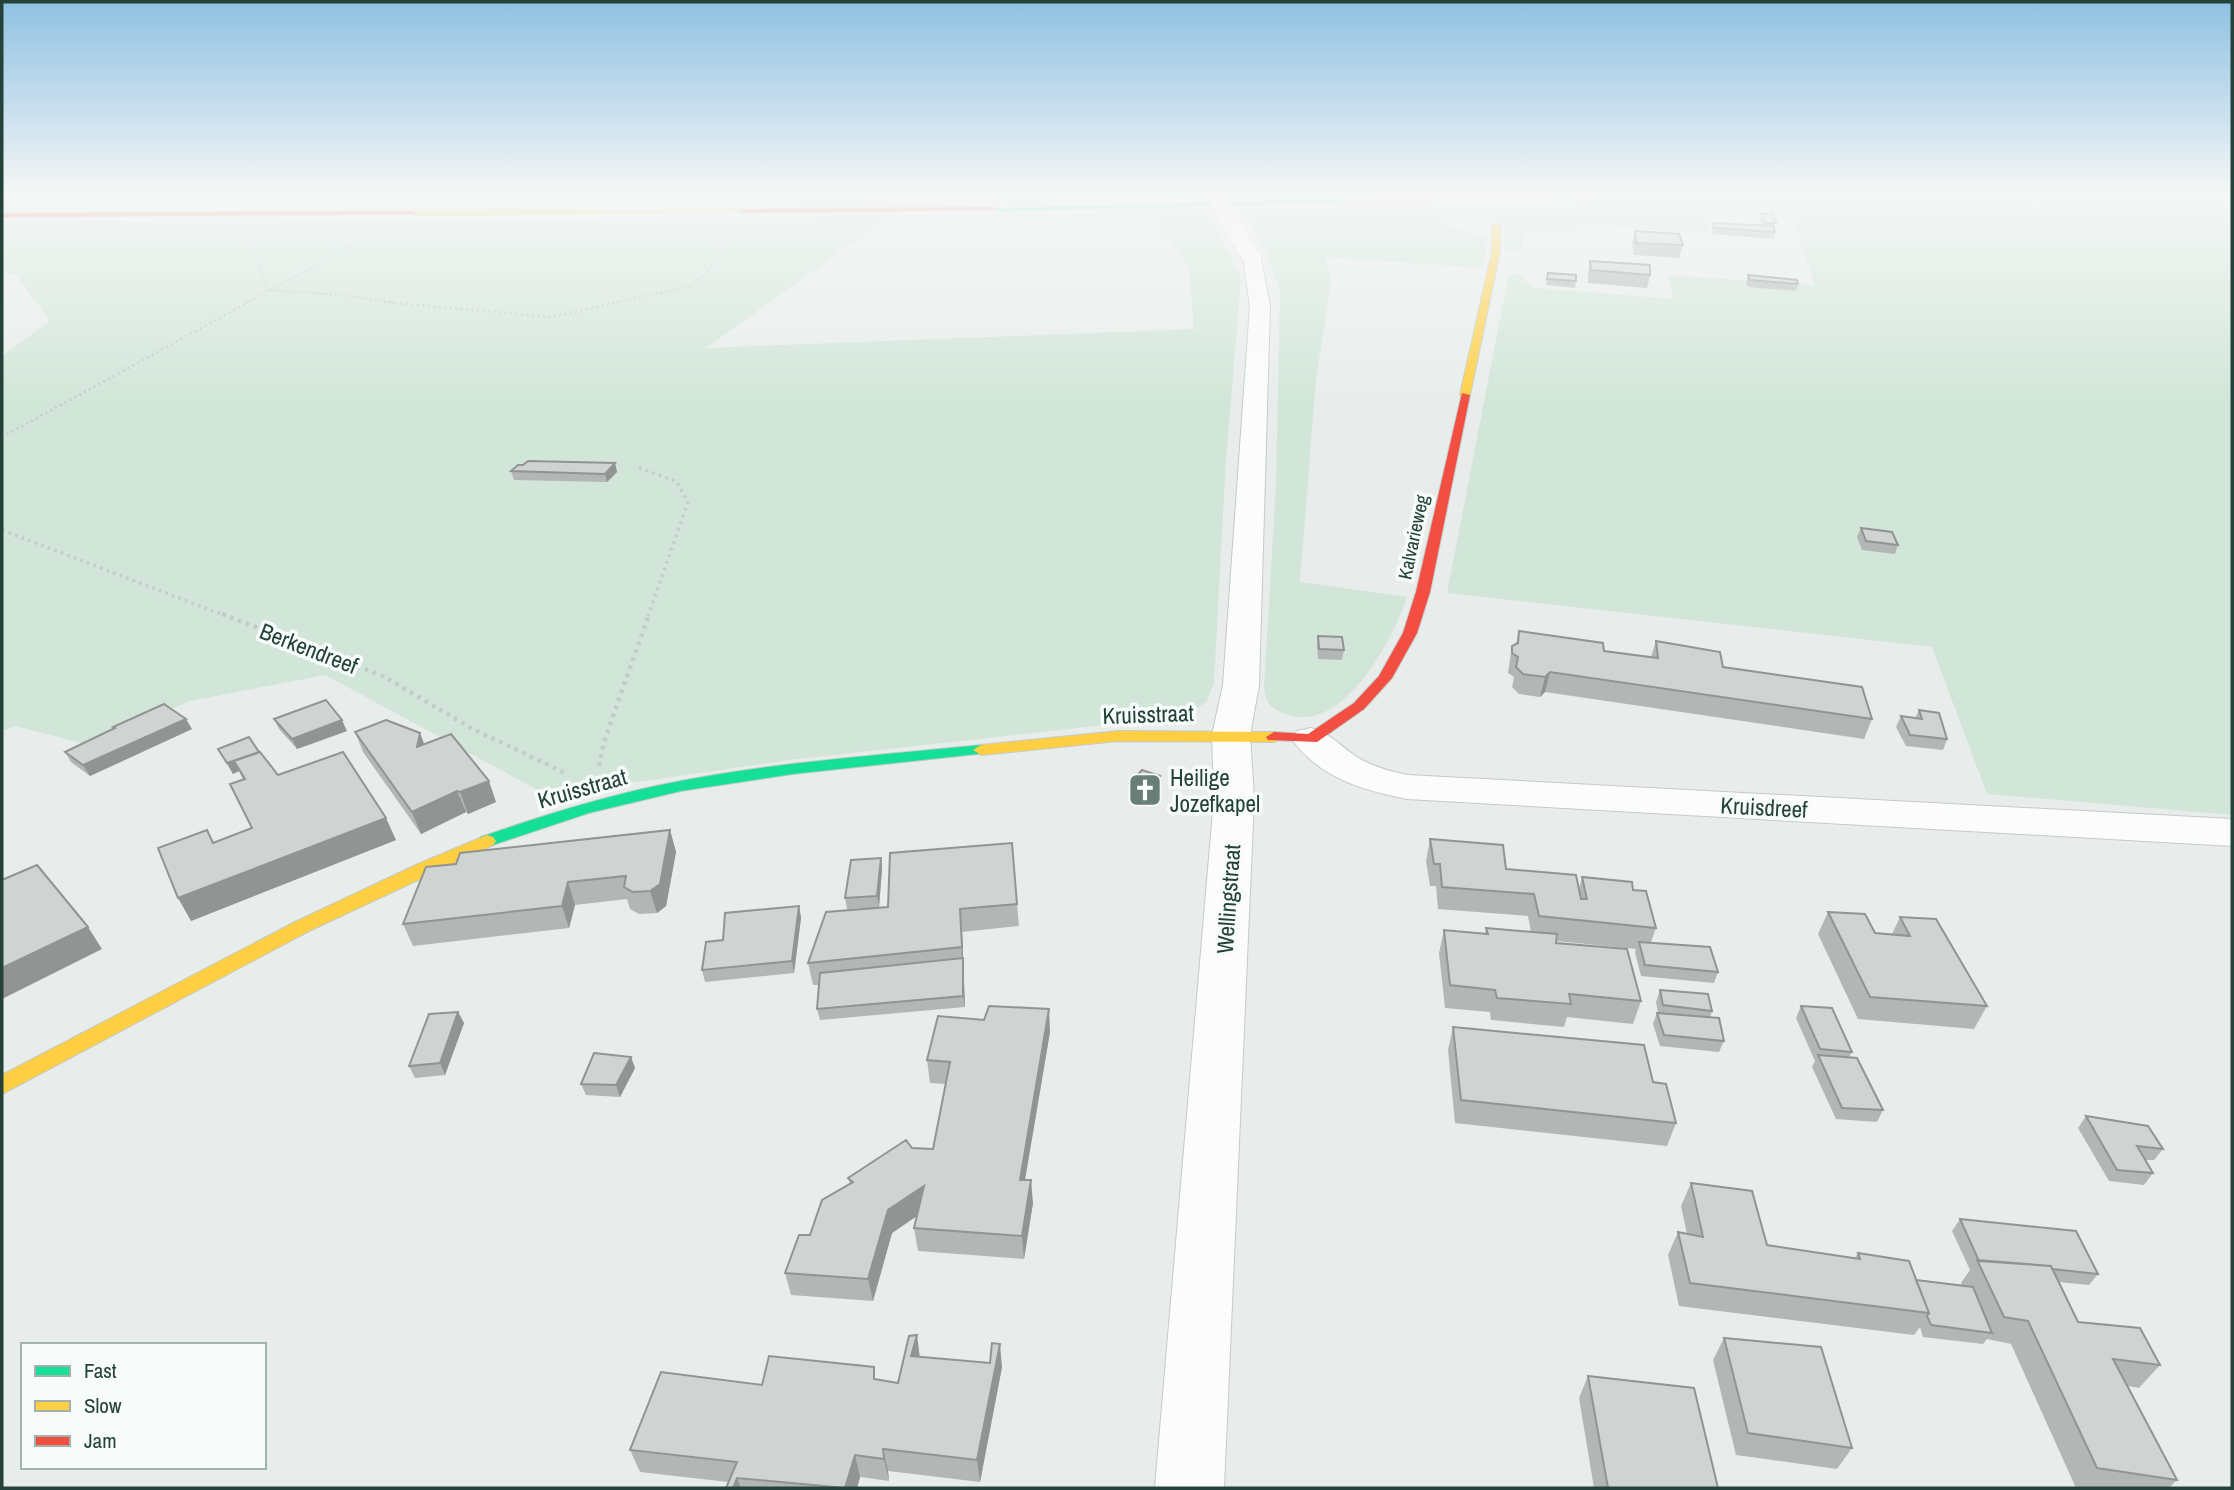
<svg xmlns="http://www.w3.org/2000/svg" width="2234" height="1490" font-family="'Archivo Narrow',sans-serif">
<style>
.green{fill:#d1e6d8;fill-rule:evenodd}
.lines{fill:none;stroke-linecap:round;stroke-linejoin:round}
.stream{fill:#a9d4db;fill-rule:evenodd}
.street-casing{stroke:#c5cac8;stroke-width:2}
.fast-casing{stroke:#c3cbc8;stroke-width:2}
.slow-casing{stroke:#c3cbc8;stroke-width:2}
.jam-casing{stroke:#c3cbc8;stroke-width:2}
.path-far3{stroke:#c3ccca;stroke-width:2;stroke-dasharray:2 2.5;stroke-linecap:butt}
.path-far2{stroke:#c3ccca;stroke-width:2.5;stroke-dasharray:2 3.5;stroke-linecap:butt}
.path-far1{stroke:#c3ccca;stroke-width:3.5;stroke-dasharray:2.5 4.5;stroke-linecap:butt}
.path{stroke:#c3ccca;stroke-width:4.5;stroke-dasharray:3.5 5;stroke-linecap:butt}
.street{fill:#fcfcfc;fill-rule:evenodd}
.fast{fill:#16e098;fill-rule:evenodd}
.slow{fill:#ffcf43;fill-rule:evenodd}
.jam{fill:#f24e42;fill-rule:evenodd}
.street-bridge-casing{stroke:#c5cac8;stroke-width:19;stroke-linecap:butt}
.street-bridge{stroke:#fcfcfc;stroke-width:18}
.wall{fill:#b2b6b5}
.shaded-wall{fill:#919493}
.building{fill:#cfd4d2;stroke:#919493;stroke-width:2}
.labels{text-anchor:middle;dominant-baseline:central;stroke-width:7;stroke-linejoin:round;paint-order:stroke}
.far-street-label{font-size:19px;fill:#24423a;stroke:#f7fbf9}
.street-label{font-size:23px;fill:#24423a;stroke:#f7fbf9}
.poi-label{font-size:23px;fill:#24423a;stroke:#f7fbf9;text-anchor:start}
</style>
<rect width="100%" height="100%" fill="#e8edeb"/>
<!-- green -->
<path class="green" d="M2,195H784L68,198H2Z
M1329,195H1467L912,206L2,211V208L766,204Z
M1782,195H2232V815L1987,794L1932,647L1447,593L1508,278L1514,274L1525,275L1524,280L1536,288L1674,299L1667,275L1815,285L1791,214L1731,211L1737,219L1708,217V234L1573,224L1576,232L1523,230L1521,251L1503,249L1505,226L1486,221H1443L1448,227L1488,236L1483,268L1326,257L1331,283L1316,379L1300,582L1407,597C1393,640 1343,736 1285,714C1271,709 1264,701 1264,686L1276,485L1280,291L1269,260L1245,211Z
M1206,211L1241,277L1226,460L1214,683L1207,701L1187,716L797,759L547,795L325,675L190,701L88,745L16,726L2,731V356L50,321L15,273L2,274V221L503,220ZM1154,220L1189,268L1194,329L706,348L880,223Z"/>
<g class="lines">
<!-- stream -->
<path class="stream" d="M115,195H152L149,197Z"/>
<defs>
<path id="street" d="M1252,252L1261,258L1270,306L1259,685L1250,735L1254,799L1224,1488H1155L1214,799L1212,735L1223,685L1250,306L1243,258Z
M1311,728C1329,732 1339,745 1354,755C1370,766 1388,771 1407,775L2232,819V846L1407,799C1363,790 1319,778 1292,739L1297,731Z"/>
<path id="fast" d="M1344,199L1346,202L995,211L992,209Z
M981,745L987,747L989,750L987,753L793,774L681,791L589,813L487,847L478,841L481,837C546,814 612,794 680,781C779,762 881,755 981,745Z"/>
<path id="slow" d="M1504,195H1596L1344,203L1341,201Z
M744,209L746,212L414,215L411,213L414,211Z
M1496,224L1500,226V251L1470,395L1465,398L1460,395L1492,251V226Z
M1118,731L1274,732L1282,737L1274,742L1118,741L981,755L973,750L981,745Z
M487,835L493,837L496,841L493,845L309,931L2,1094V1075L295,922L418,864Z"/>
<path id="jam" d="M995,207L997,210L744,213L741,211L744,209Z
M414,211L416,214L2,217V213Z
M1462,393L1470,395L1430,592L1417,633L1392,678L1364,709L1317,742L1268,740L1266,737L1274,732L1308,734L1354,703L1379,676L1403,633L1416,592Z"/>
</defs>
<!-- street casing -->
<use href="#street" class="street-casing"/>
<!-- fast casing -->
<use href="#fast" class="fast-casing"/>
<!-- slow casing -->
<use href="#slow" class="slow-casing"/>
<!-- jam casing -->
<use href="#jam" class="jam-casing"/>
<!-- path-far3 -->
<path class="path-far3" d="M1622,208L2118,195
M248,244L260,265L268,290L341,295L396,303
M246,303L351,246
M612,303L692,286L727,251L718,244"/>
<!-- path-far2 -->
<path class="path-far2" d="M384,302L551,317L620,302
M2,437L249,302"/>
<!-- path-far1 -->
<path class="path-far1" d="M639,468L676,481L688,502L648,616
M2,530L226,616"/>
<!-- path -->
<path class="path" d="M222,614L383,676L471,728L565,773
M599,766L604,742L649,614"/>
<!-- street -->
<use href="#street" class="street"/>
<!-- fast -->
<use href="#fast" class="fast"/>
<!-- slow -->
<use href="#slow" class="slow"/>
<!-- jam -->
<use href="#jam" class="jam"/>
<defs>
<path id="street-bridge" d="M1215,195L1252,258"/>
</defs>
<!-- street-bridge casing -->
<use href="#street-bridge" class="street-bridge-casing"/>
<!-- street-bridge -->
<use href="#street-bridge" class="street-bridge"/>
</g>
<!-- wall -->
<path class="wall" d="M1762,214L1776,223L1774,229L1775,232L1774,239L1713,234L1712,229L1713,223L1762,226L1760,220Z
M1635,231L1683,245L1679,258L1634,255L1632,243Z
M1590,261L1650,275L1647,288L1588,283V274Z
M1548,273L1576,281L1575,288L1546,285Z
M1748,275L1798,284L1796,291L1748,287L1746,282Z
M615,463L617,472L607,482L514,480L511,471Z
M1861,528L1898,545L1895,554L1862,550L1857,537Z
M1519,631L1604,651L1651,657L1656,641L1723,667L1872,719L1864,739L1545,692L1540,697L1519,694L1512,687L1514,677L1508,673L1512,646L1516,644Z
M1318,636L1344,650L1342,660L1318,659L1317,646Z
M1919,710L1947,739L1943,750L1906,746L1896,727L1901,716L1915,718Z
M274,719L347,731L297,749L279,729Z
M113,727L192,729L90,776L71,762L65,752L114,729Z
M355,732L424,744L496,802L468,814L466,812L421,834L363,752Z
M218,749L259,752L278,775L396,840L191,921L214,842L252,828L243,780L239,771L233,774Z
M1130,783L1160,787L1148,800L1130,794Z
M670,830L676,852L666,906L657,913L639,914L630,909L627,899L575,905L569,928L413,946L403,924L456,864Z
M1430,839L1506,869L1579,889L1582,877L1633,890L1656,928L1651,942L1718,972L1714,983L1641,976L1635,953L1636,949L1556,941V943L1641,1001L1633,1024L1567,1017L1564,1027L1491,1020L1490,1012L1445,1008L1439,953L1444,930L1485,934L1486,928L1531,932L1528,916L1438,909L1436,886H1430L1426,861Z
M881,858L882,869L879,907L1017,904L1019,926L962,932L965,1007L820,1020L817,1009L819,985H813L808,963L872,908L847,909L845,898Z
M799,906L801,918L794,973L705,982L702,970L723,940Z
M1828,912L1875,933L1892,934L1900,917L1987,1006L1974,1029L1858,1019L1818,934Z
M1660,990L1712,1011L1710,1018L1724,1041L1719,1052L1660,1046L1653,1024L1657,1013H1658L1656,1002Z
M1801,1006L1852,1052L1849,1057L1883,1110L1877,1122L1836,1119L1812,1067L1815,1061L1796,1018Z
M458,1012L464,1023L445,1075L415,1078L409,1066Z
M1453,1027L1653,1082L1676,1123L1667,1146L1455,1123L1448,1050Z
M1050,1032L1025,1180L1033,1203L1024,1259L918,1251L914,1228L917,1216L892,1233L873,1301L791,1295L785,1273L850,1184L848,1178L912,1148L933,1149L946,1084L930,1083L927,1060Z
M631,1057L635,1068L620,1097L586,1095L581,1084Z
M2086,1116L2163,1149L2154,1160H2145L2153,1173L2144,1185L2109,1181L2078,1128Z
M1691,1183L1767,1245L1854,1259L1858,1253L1916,1280L1962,1286L1961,1283L1970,1270L1952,1231L1960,1219L2098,1274L2089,1285L2058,1282L2078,1322L2160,1365L2139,1388L2128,1386L2177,1480L2169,1488H2076L2011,1344L1987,1339L1983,1344L1923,1337L1920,1327L1914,1335L1679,1306L1668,1255L1678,1232L1687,1234L1681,1206Z
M1724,1338L1852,1448L1837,1469L1736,1455L1713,1360Z
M920,1357L1002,1367L980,1482L888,1471L889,1481L860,1477L857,1488H733L728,1482L640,1472L630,1450L762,1385L877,1380L898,1383Z
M1588,1376L1718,1488H1594L1579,1398Z"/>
<!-- shaded-wall -->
<path class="shaded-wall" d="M615,463L617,472L607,482L605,474Z
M1550,672L1545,692L1540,697L1545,677Z
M186,719L192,729L90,776L83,765Z
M342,720L347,731L297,749L292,739Z
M420,733L428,754L417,747Z
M234,761L239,771L233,774L227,763Z
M1160,776V787L1148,800V790Z
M489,781L496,802L468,814L460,792Z
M457,791L466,812L421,834L412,812Z
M386,818L396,840L191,921L178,898Z
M670,830L676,852L666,906L657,913L650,891Z
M881,858L882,869L879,907L877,896Z
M568,882L575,905L569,928L562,906Z
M799,906L801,918L794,973L792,961Z
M960,909L962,932L965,1007L963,996Z
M88,927L102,949L2,999V968Z
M1049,1009L1050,1032L1021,1203L1020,1180Z
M458,1012L464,1023L445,1075L440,1063Z
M631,1057L635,1068L620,1097L616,1085Z
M1031,1180L1033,1203L1024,1259L1022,1236Z
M924,1186L927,1209L892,1233L873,1301L868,1279L888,1210Z
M917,1335L920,1358L911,1356Z
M1000,1344L1002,1367L980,1482L977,1460Z
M883,1449L888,1471L889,1481L884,1459Z
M855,1455L860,1477L857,1488H845Z
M737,1478L741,1488H733Z"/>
<!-- building -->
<path class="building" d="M1762,214H1773L1776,223H1765Z
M1713,223L1773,226L1775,232L1714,228Z
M1635,231L1679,234L1683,245L1636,243Z
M1590,261L1650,265V275L1591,270Z
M1548,273L1576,275V281L1547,279Z
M1748,275L1797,280L1798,284L1750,280Z
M528,461L615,463L605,474L511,471L518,465H523Z
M1861,528L1892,532L1898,545L1866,541Z
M1519,631L1603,643L1604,651L1658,658L1656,641L1720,652L1723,667L1862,687L1872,719L1550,672L1545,677L1523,674L1516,667L1518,657L1512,653V646L1518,643Z
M1318,636L1342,637L1344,650L1319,649Z
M326,700L342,720L292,739L274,719Z
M164,704L186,719L83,765L65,752L115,728L113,727Z
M1919,710L1939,713L1947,739L1910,735L1901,716L1922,719Z
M386,720L420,733L417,747L451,734L489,781L460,792L457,791L412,812L355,732Z
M249,737L259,752L227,763L218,749Z
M260,752L278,775L343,752L386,818L178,898L158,848L207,830L213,843L252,828L230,784L245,779L234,761Z
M1142,770L1160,776L1148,790L1130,783Z
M670,830L660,884L650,891L633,892L624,887L626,876L568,882L562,906L403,924L426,867L456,864L460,853Z
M1430,839L1503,845L1506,869L1576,875L1581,899H1587L1582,877L1632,882L1633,890L1646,891L1656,928L1539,916L1534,894L1442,887L1440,864H1434Z
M1012,843L1017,904L960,909L962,947L808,963L826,912L888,907L890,853Z
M881,858L877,896L845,898L851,860Z
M37,865L88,927L2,968V880Z
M799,906L792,961L702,970L706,942L723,940L725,913Z
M1828,912L1865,914L1875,933L1910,936L1900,917L1936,919L1987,1006L1870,997Z
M1486,928L1557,934L1556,943L1627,949L1641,1001L1569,994L1571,1004L1497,998L1495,990L1450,985L1444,930L1488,934Z
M1639,942L1710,947L1718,972L1645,965Z
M963,958V996L817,1009L820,973Z
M1660,990L1708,994L1712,1011L1663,1005Z
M989,1006L1049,1009L1020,1180H1031L1022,1236L914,1228L924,1186L888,1210L868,1279L785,1273L799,1235H810L822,1200L853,1182L848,1178L906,1140L912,1148L933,1149L950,1062L927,1060L938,1016L984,1020Z
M1801,1006L1832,1008L1852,1052L1820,1049Z
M458,1012L440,1063L409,1066L429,1014Z
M1657,1013L1719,1018L1724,1041L1664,1035Z
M1453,1027L1644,1045L1653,1082L1666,1084L1676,1123L1461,1100Z
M594,1053L631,1057L616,1085L581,1084Z
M1818,1055L1857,1058L1883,1110L1842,1108Z
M2086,1116L2148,1126L2163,1149L2137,1146L2153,1173L2117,1170Z
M1691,1183L1752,1191L1767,1245L1860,1259L1858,1253L1909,1261L1929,1313L1690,1283L1678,1232L1703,1237Z
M1960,1219L2076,1231L2098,1274L2052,1269L2051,1266L1979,1261Z
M1977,1260L2051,1266L2078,1322L2140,1328L2160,1365L2113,1359L2177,1480L2097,1468L2028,1321L2004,1317Z
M1916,1280L1973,1287L1992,1333L1931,1325L1927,1316L1929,1313Z
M917,1335L911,1356L990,1363L992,1343L1000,1344L977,1460L883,1449L884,1459L855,1455L845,1488L737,1478L733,1488H726L737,1462L630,1450L661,1372L762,1385L769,1356L874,1367V1379L898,1383L909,1336Z
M1724,1338L1821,1347L1852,1448L1748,1433Z
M1588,1376L1694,1388L1718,1488H1608Z"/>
<!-- sky -->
<linearGradient id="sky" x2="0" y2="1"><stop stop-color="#8fc1e3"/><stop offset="0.48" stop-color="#f5f7f6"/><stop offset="1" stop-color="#f5f7f6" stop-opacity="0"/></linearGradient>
<rect width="2234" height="404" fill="url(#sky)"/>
<!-- icons -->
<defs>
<symbol id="church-square" viewBox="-11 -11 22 22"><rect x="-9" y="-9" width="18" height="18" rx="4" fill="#697e78" stroke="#f7fbf9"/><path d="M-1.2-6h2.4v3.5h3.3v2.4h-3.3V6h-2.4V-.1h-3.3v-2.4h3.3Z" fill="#fff"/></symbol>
</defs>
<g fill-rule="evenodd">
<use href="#church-square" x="1126" y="771" width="38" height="38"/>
</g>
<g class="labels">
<!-- far-street labels -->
<g class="far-street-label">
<text transform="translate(1413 537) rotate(-78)">Kalvarieweg</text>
</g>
<!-- street labels -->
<g class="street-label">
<text transform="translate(309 648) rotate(21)">Berkendreef</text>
<text transform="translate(1148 714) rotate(-2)">Kruisstraat</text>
<text transform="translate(582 788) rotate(-16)">Kruisstraat</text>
<text transform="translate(1764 807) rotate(3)">Kruisdreef</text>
<text transform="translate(1228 899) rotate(-86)">Wellingstraat</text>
</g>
<!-- poi labels -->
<g class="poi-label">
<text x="1170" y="777">Heilige<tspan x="1170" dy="26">Jozefkapel</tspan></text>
</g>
</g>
<!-- border -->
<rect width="2234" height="1490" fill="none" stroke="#24423a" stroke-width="7"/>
<!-- legend -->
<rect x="21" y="1343" width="245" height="126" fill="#f7fbf9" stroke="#a3b1ad" stroke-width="2"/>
<rect x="35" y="1366" width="35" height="10" fill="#16e098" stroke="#a3b1ad" stroke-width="2"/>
<text x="84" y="1378" font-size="21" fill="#24423a">Fast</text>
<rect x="35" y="1401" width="35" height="10" fill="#ffcf43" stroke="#a3b1ad" stroke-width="2"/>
<text x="84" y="1413" font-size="21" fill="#24423a">Slow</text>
<rect x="35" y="1436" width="35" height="10" fill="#f24e42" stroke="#a3b1ad" stroke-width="2"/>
<text x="84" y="1448" font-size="21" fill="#24423a">Jam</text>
</svg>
